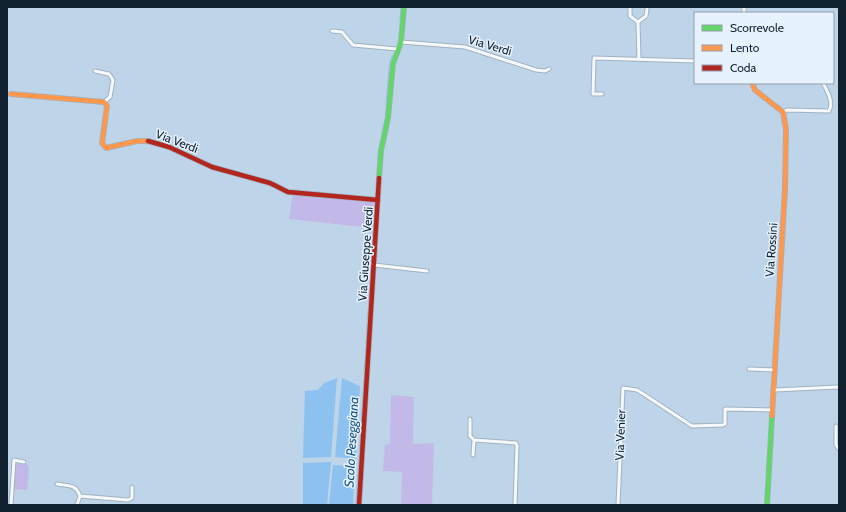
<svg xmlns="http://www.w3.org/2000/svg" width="846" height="512" font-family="Cabin,sans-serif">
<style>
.green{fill:#c2b9e9}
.water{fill:#8dc2f0}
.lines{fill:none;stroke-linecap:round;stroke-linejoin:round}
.stream{stroke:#8dc2f0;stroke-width:1}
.street-casing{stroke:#a0b2c1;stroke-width:5}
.fast-casing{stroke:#a0b2c1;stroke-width:6}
.slow-casing{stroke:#a0b2c1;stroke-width:6}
.jam-casing{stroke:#a0b2c1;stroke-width:6}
.street{stroke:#f5f9fc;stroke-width:3}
.fast{stroke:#63d668;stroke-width:4.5}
.slow{stroke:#ff974d;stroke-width:4.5}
.jam{stroke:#b3261e;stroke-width:4.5}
.labels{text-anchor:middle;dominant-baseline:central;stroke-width:3;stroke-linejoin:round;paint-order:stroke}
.street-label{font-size:12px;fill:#11212f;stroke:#e6f2fe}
.water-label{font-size:13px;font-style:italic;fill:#185583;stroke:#e6f2fe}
</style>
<rect width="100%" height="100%" fill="#bed4e8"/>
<!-- green -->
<path class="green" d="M293,194L374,201L372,228L289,219Z
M391,395L414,397L413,444L434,443L432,505H401L402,472L383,471L385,445L390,444Z
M15,464H27L29,468L27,490L14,489Z"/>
<!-- water -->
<path class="water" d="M337,378L331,457L303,458L305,391L318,390L324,383Z
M342,378L360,386L356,459L335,457Z
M331,462L327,505H303V463Z
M333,465L355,466L353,505H329Z"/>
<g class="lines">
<!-- stream -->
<path class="stream" d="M400,20L401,7
M389,66L392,56
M386,107L389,68
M385,115L386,110
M378,154L385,119
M370,286L375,202
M369,298L370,291
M367,321L369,302
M366,344L367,324
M364,372L366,347
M356,505L364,380"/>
<defs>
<path id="street" d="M630,8V16L638,22L639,59
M744,13V7
M638,22L646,16L647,9
M332,31L342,32L353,45L397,49
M401,42L465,47L536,70L545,71L549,69
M95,71L109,74L113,80L110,97L104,102
M602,94H593L594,58L695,61
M783,112L787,110L829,111C834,102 827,91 823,83
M374,265L427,271
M749,369L775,370
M774,390L839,387
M470,419V436L474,440L516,443L517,446L515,505
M836,426V445L839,449
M473,455L474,440
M57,484C68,486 76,484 80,496
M11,505L14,460L24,462
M77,505L80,496L128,500L132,498V487
M618,505L623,388L637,390L645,395L692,426L723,425L725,424V409L772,410"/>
<path id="fast" d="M379,178L381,151L388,118L393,64L401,42L404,7
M767,505L772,416"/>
<path id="slow" d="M752,83L755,90L783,112L786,129L785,189L772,416
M11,94L104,102L107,106L102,143L106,148L137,141H148"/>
<path id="jam" d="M148,141L169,147L212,167L270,183L288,192L378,200
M359,505L379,178"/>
</defs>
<!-- street casing -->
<use href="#street" class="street-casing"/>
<!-- fast casing -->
<use href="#fast" class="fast-casing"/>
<!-- slow casing -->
<use href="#slow" class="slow-casing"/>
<!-- jam casing -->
<use href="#jam" class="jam-casing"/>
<!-- street -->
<use href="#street" class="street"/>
<!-- fast -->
<use href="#fast" class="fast"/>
<!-- slow -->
<use href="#slow" class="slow"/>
<!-- jam -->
<use href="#jam" class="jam"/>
</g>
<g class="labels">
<!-- street labels -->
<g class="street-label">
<text transform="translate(490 45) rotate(16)">Via Verdi</text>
<text transform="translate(177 141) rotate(21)">Via Verdi</text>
<text transform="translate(771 250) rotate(-86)">Via Rossini</text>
<text transform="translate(365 254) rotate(-86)">Via Giuseppe Verdi</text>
<text transform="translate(620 435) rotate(-88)">Via Venier</text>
</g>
<!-- water labels -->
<g class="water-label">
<text transform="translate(351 442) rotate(-87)">Scolo Peseggiana</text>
</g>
</g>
<!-- border -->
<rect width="846" height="512" fill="none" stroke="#11212f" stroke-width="16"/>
<!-- legend -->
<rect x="694" y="12" width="140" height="72" fill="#e6f2fe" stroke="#919eab"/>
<rect x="702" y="25" width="20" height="6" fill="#63d668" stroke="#919eab"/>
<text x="730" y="32" font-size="12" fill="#11212f">Scorrevole</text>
<rect x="702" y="45" width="20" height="6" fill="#ff974d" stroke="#919eab"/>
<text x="730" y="52" font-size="12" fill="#11212f">Lento</text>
<rect x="702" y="65" width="20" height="6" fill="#b3261e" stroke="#919eab"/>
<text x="730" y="72" font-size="12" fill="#11212f">Coda</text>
</svg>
